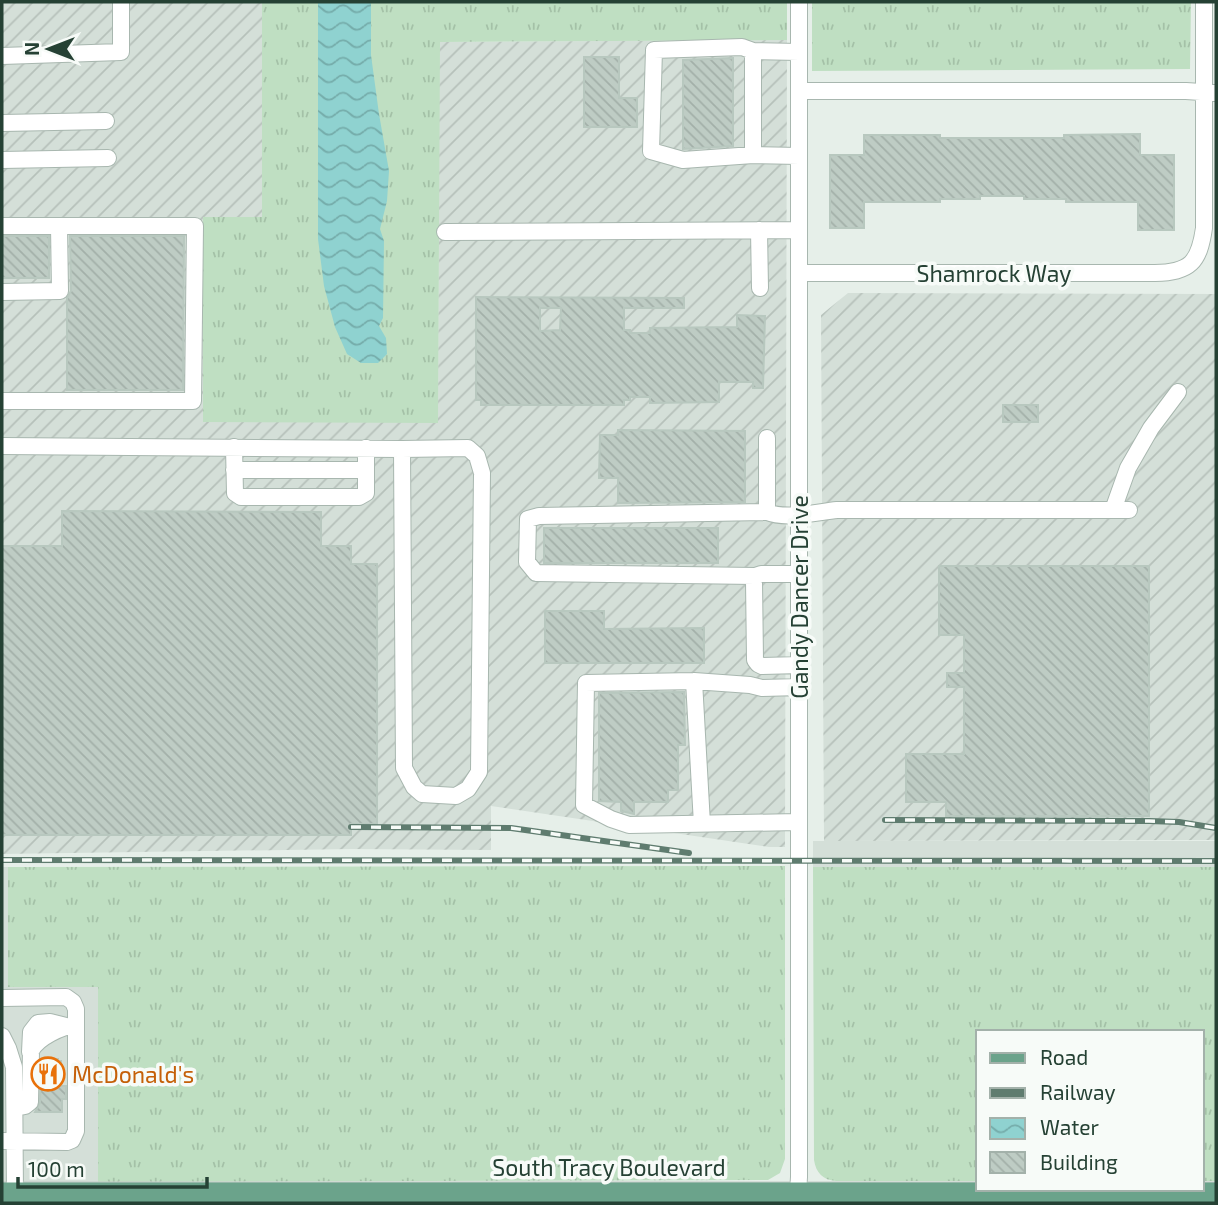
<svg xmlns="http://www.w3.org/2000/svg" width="1218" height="1205" font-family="'Exo 2',sans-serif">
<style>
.built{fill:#d4dfd8}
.industrial{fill:url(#industrial-furrows)}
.grass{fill:url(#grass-tufts)}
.water{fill:url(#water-waves)}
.building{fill:url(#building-back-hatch);stroke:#b8c8bf;stroke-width:2;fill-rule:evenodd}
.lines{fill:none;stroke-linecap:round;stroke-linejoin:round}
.minor-casing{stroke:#a8b7af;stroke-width:18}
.major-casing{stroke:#c2cac6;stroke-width:23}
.minor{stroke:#fff;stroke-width:16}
.major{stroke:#6ba38b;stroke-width:21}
.rail-casing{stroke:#5f7c6f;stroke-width:6}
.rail{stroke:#f7fbf8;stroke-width:3.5;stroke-dasharray:10;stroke-linecap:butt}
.labels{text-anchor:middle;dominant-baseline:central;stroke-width:7;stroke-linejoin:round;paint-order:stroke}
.street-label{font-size:23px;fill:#254134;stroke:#f7fbf8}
.food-label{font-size:23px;fill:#c56008;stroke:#f7fbf8;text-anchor:start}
</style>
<defs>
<pattern id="industrial-furrows" width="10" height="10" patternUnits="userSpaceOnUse" patternTransform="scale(1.75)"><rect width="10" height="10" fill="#d4dfd8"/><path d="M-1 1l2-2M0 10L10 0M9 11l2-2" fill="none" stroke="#b6c1ba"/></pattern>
<pattern id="grass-tufts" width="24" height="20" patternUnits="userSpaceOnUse" patternTransform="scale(1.75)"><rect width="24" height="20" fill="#bfdfc2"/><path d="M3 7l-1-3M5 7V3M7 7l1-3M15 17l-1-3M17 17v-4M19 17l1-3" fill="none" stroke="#a4c1a7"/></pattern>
<pattern id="water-waves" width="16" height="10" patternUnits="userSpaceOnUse" patternTransform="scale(1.75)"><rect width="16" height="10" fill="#8fd2d0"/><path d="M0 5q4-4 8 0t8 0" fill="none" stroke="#75acaa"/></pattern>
<pattern id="building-back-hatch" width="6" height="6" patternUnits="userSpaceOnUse" patternTransform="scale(1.75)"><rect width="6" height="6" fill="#beccc4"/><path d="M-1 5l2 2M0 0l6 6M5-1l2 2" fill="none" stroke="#a3b0a9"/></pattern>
</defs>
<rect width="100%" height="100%" fill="#e6efe9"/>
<!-- built -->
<path class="built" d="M813,841H1216V867H813Z
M2,867H8V985L98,987L99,1189L2,1187Z"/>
<!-- industrial -->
<path class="industrial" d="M2,2H262V217H203V422H438L439,42L787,40L785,847H769L491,806V850L351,849L2,854Z
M848,293L1216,294V840L824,841L821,315Z"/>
<!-- grass -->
<path class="grass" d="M262,2H787V40L440,42L438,423L203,422V217H262Z
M812,2H1191L1190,69L812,71Z
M785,866V1159L780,1173L768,1180L98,1182V987H8V867Z
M813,867H1216V1181H1202V1032H978V1181H836C823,1180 816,1173 814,1160Z"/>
<!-- water -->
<path class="water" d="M318,2H371V55L379,114L389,171L387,201L380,229L384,241L383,318L379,326L386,338L387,354L378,363H361L347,354L335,327L324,286L318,239Z"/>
<!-- building -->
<path class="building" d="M584,57H619V98H637V127H584Z
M733,58V146L683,149V60Z
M1140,134V155H1174V230H1138V202H1066V199H1024V196H980V199H940V202H864V228H830V155H864V135H940V138H1064V135Z
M2,236H49V278H2Z
M70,236H184L183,390H67V298L71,291Z
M476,297L684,298V308H624V330H630V333H650V328L737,327V315L765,316L763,388H753V382H719V402L650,403V397H630V400H624V405H481V400H476ZM540,308H561L560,330L540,331Z
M1003,405H1038V422H1003Z
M618,430L745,431V502L618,503V478H599L600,435H618Z
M62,511L321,512V546H351V564H377V824H351V835H2V546H62Z
M544,528H718V563H544Z
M939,566H1149V816H946V802H906V754H964V687H947V673H964V635H939Z
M545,611H604V629L704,628V663H545Z
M684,692L685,745H678V790H668V802H634V814L621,811V802L599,801V693Z
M41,1059H58V1061H61V1086H66V1099H62V1112H35L40,1103Z"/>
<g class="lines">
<defs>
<path id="minor" d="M753,51V155
M2,56L121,52V2
M799,91H1186L1216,93
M2,123L106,121
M799,156L753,155L683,160L651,151L654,50L742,47L753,51L799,52
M2,160L108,158
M2,226H195L193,401H2
M759,230L760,288
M445,232L799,230
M799,273H1155C1190,272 1199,263 1204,228V2
M2,292L60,291L59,226
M767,438V512C786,520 817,512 837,510H1129
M2,446L402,449L468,448L477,456L482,473L479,772L468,789L456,796L422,794L414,787L404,768L402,449
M234,447L235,493L241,497H359L366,493V448
M234,470H366
M1113,510L1128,468L1151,428L1178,392
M799,574H761L755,576L754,581L755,660L758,664L762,666L800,665
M755,576L536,573L527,562L528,519L539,516L767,512
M694,681L702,824
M798,822L629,825L611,819L584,805L586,683L694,681L750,685L762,688L800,687
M2,998L66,997L73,1002L76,1009V1131L72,1140L67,1142L2,1141
M2,1036L8,1048L14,1067L15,1193
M30,1052L31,1032L38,1023L50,1022L66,1026
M15,1108L25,1106L30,1102L31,1051C37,1038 62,1026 76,1025
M794,1202L798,1193L799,1177V2"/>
<path id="major" d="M2,1193H1216"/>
</defs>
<!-- minor casing -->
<use href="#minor" class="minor-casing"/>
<!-- major casing -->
<use href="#major" class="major-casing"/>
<!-- minor -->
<use href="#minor" class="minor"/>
<!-- major -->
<use href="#major" class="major"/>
<defs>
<path id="rail" d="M885,820L1149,821L1179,822L1216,828
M351,827L511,828L689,853
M2,860L1216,861"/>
</defs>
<!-- rail casing -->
<use href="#rail" class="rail-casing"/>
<!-- rail -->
<use href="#rail" class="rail"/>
</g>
<!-- icons -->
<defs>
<symbol id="restaurant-ring" viewBox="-11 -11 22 22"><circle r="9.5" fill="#f7fbf8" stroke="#e8710a" stroke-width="1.5"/><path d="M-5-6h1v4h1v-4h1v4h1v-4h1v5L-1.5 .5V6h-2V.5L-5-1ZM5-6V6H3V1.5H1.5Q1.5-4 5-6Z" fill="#e8710a"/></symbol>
</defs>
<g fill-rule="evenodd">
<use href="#restaurant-ring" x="29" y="1055" width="38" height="38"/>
</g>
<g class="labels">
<!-- street labels -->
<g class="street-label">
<text x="994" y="273">Shamrock Way</text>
<text transform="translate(799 597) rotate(-90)">Gandy Dancer Drive</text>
<text x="609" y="1167">South Tracy Boulevard</text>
</g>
<!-- food labels -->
<g class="food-label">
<text x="72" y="1074">McDonald's</text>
</g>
</g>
<!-- border -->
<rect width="1218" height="1205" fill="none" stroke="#254134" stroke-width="7"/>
<!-- legend -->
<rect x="976" y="1030" width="228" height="161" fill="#f7fbf8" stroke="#a3b1aa" stroke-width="2"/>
<rect x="990" y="1053" width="35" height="10" fill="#6ba38b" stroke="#a3b1aa" stroke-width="2"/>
<text x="1040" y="1065" font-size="21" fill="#254134">Road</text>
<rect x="990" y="1088" width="35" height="10" fill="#5f7c6f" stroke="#a3b1aa" stroke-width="2"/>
<text x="1040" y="1100" font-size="21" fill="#254134">Railway</text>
<rect x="990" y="1118" width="35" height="21" fill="url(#water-waves)" stroke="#a3b1aa" stroke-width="2"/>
<text x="1040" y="1135" font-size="21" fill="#254134">Water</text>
<rect x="990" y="1152" width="35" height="21" fill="url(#building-back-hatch)" stroke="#a3b1aa" stroke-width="2"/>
<text x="1040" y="1170" font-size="21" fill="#254134">Building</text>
<!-- north arrow -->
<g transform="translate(49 49) rotate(270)" stroke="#f7fbf8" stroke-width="5" paint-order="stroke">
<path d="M0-5L12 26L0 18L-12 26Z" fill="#254134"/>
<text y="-10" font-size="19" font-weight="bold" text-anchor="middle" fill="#254134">N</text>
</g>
<!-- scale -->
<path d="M18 1177v10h189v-10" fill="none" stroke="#254134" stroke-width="3.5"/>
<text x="28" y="1177" font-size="21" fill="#254134" stroke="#f7fbf8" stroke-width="5" paint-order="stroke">100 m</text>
</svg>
